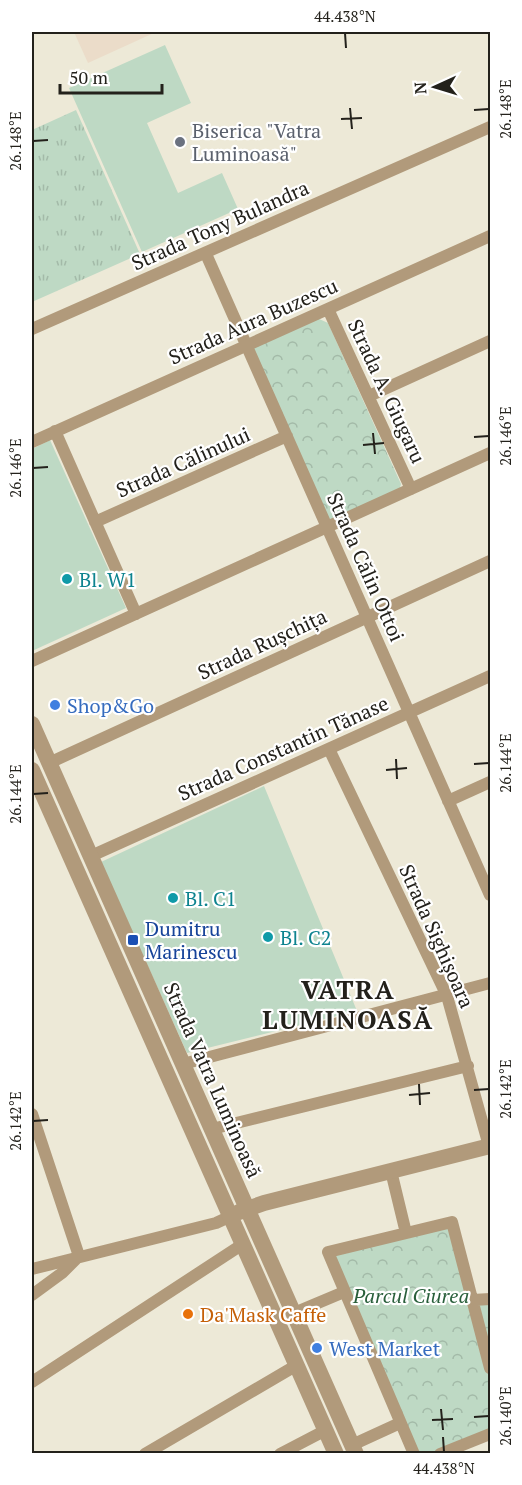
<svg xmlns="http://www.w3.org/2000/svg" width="522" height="1485" font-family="'PT Serif',serif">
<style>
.medical{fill:#ebdcc9}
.grass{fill:url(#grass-tufts)}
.forest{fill:url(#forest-crowns)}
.garden{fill:#bed9c4}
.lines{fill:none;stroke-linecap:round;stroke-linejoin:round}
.minor{stroke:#b19a7b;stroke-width:12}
.tertiary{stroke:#b19a7b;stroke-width:16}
.ticks{fill:none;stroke:#23211b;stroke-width:2}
.worship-dot{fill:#6b7280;stroke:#fff;stroke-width:2}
.culture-dot{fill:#0f9aa8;stroke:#fff;stroke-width:2}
.shop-dot{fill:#3f7fe0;stroke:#fff;stroke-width:2}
.transit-dot{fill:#1a4fb4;stroke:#fff;stroke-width:2}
.food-dot{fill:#e8710a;stroke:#fff;stroke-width:2}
.labels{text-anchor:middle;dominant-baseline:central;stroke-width:4.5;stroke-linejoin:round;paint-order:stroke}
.worship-label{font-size:20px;fill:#5b616d;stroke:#fff;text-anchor:start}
.street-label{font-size:20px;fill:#23211b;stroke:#fff}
.culture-label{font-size:20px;fill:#0d838f;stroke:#fff;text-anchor:start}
.shop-label{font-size:20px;fill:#366cbe;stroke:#fff;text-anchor:start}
.transit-label{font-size:20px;fill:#164399;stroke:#fff;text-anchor:start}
.park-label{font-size:20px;font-style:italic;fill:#295f3b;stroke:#fff}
.food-label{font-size:20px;fill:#c56008;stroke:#fff;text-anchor:start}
.district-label{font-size:26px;font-weight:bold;letter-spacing:1.5px;fill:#23211b;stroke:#fff}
.neatline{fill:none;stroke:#23211b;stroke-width:2}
.ticks-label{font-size:15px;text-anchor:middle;fill:#23211b}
</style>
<defs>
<pattern id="grass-tufts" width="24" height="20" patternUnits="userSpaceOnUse" patternTransform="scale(1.5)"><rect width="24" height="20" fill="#bed9c4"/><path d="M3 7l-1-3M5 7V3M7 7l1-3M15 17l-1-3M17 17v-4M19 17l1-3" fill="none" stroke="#a3baa8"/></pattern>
<pattern id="forest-crowns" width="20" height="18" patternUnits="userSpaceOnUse" patternTransform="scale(1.5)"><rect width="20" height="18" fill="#bed9c4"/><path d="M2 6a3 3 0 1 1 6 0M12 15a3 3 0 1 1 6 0" fill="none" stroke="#a3baa8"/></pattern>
</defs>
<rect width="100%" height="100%" fill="#ede9d7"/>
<!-- medical -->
<path class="medical" d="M74,32H156L88,63Z"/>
<!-- grass -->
<path class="grass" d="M76,110L140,254L32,302V130Z"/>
<!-- forest -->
<path class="forest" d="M317,318L328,323L401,484L399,492L335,521L326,518L253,352L254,344Z
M449,1226L471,1303L490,1302V1336L480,1338L490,1379V1431L432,1453H418L333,1254Z"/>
<!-- garden -->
<path class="garden" d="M165,45L191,103L147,123L178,193L222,173L238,209L142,252L69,88Z
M50,440L126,608L32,651V449Z
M264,786L357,1011L187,1053L101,862Z"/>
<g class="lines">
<!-- minor -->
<path class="minor" d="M206,254L490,895
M328,309L411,489
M32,329L490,127
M369,396L490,341
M55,431L136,614
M32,442L490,236
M95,522L287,436
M32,661L490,453
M329,749L447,996L489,1146
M49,763L490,561
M448,801L490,782
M91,856L490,676
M183,1064L490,983
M32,1114L79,1256L62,1273L32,1295
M212,1129L468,1066
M391,1171L406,1233
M32,1269L216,1223L231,1216
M473,1300L490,1299
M294,1313L344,1292
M32,1382L243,1244
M352,1445L400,1423
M145,1454L297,1365
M280,1454L326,1430
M414,1454L328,1252L452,1222L490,1368
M440,1454L490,1434"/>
<!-- tertiary -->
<path class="tertiary" d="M32,724L356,1454
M32,770L336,1454
M239,1212L264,1203L490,1146"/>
</g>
<!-- ticks -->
<path class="ticks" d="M345,33L346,48M350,108L352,129M474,110L489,109M341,119L362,118M33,141L48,140M373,433L375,454M474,437L489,436M363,445L384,443M33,468L48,467M396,759L397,779M474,764L489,763M386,770L407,768M33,794L48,793M419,1084L420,1105M474,1090L489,1089M409,1095L430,1093M33,1121L48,1120M441,1409L443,1430M474,1417L489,1416M432,1420L453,1419M443,1437L444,1452"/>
<!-- markers -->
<circle class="worship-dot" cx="180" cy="142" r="6"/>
<g class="culture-dot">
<circle cx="67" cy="579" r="6"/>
<circle cx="173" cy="898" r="6"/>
<circle cx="268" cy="937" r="6"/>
</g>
<g class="shop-dot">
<circle cx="55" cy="705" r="6"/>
<circle cx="317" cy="1348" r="6"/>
</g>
<rect class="transit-dot" x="127" y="934" width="12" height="12" rx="3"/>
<circle class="food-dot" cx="188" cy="1314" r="6"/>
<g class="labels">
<!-- worship labels -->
<g class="worship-label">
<text x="192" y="130">Biserica "Vatra<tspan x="192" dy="23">Luminoasă"</tspan></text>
</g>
<!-- street labels -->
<g class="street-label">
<text transform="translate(220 225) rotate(-24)">Strada Tony Bulandra</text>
<text transform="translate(253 321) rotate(-24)">Strada Aura Buzescu</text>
<text transform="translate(387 391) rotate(65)">Strada A. Giugaru</text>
<text transform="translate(183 462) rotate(-24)">Strada Călinului</text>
<text transform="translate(366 567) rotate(66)">Strada Călin Ottoi</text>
<text transform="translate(262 644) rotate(-25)">Strada Rușchița</text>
<text transform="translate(283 748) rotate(-24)">Strada Constantin Tănase</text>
<text transform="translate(437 936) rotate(66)">Strada Sighișoara</text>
<text transform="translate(213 1080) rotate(66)">Strada Vatra Luminoasă</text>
</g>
<!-- culture labels -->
<g class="culture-label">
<text x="79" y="579">Bl. W1</text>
<text x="185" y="898">Bl. C1</text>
<text x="280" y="937">Bl. C2</text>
</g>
<!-- shop labels -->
<g class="shop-label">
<text x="67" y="705">Shop&amp;Go</text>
<text x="329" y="1348">West Market</text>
</g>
<!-- transit labels -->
<g class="transit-label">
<text x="145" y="928">Dumitru<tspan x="145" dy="23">Marinescu</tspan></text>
</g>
<!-- park labels -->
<g class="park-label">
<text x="411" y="1295">Parcul Ciurea</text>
</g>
<!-- food labels -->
<g class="food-label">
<text x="200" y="1314">Da'Mask Caffe</text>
</g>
<!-- district labels -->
<g class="district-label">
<text x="348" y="989">VATRA<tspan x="348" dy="30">LUMINOASĂ</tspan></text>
</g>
</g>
<!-- border -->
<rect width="522" height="1485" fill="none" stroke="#ffffff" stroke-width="66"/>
<!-- north arrow -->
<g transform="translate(435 87) rotate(266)" stroke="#ffffff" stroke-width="4.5" paint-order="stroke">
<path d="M0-4.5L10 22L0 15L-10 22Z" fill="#23211b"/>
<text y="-9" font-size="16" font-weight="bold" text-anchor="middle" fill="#23211b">N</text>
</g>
<!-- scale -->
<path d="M60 84v9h102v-9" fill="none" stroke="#23211b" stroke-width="3"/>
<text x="69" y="84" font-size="18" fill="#23211b" stroke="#ffffff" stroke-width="4.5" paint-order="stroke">50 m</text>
<rect x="33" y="33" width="456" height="1419" class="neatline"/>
<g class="ticks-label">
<text x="345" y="22">44.438°N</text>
<text transform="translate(506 109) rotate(-90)" y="5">26.148°E</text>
<text transform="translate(16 141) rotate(-90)" y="5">26.148°E</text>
<text transform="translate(506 436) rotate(-90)" y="5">26.146°E</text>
<text transform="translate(16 468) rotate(-90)" y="5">26.146°E</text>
<text transform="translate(506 763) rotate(-90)" y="5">26.144°E</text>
<text transform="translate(16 794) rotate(-90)" y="5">26.144°E</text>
<text transform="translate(506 1089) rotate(-90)" y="5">26.142°E</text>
<text transform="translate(16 1121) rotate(-90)" y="5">26.142°E</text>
<text transform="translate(506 1416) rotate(-90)" y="5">26.140°E</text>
<text x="444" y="1474">44.438°N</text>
</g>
</svg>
